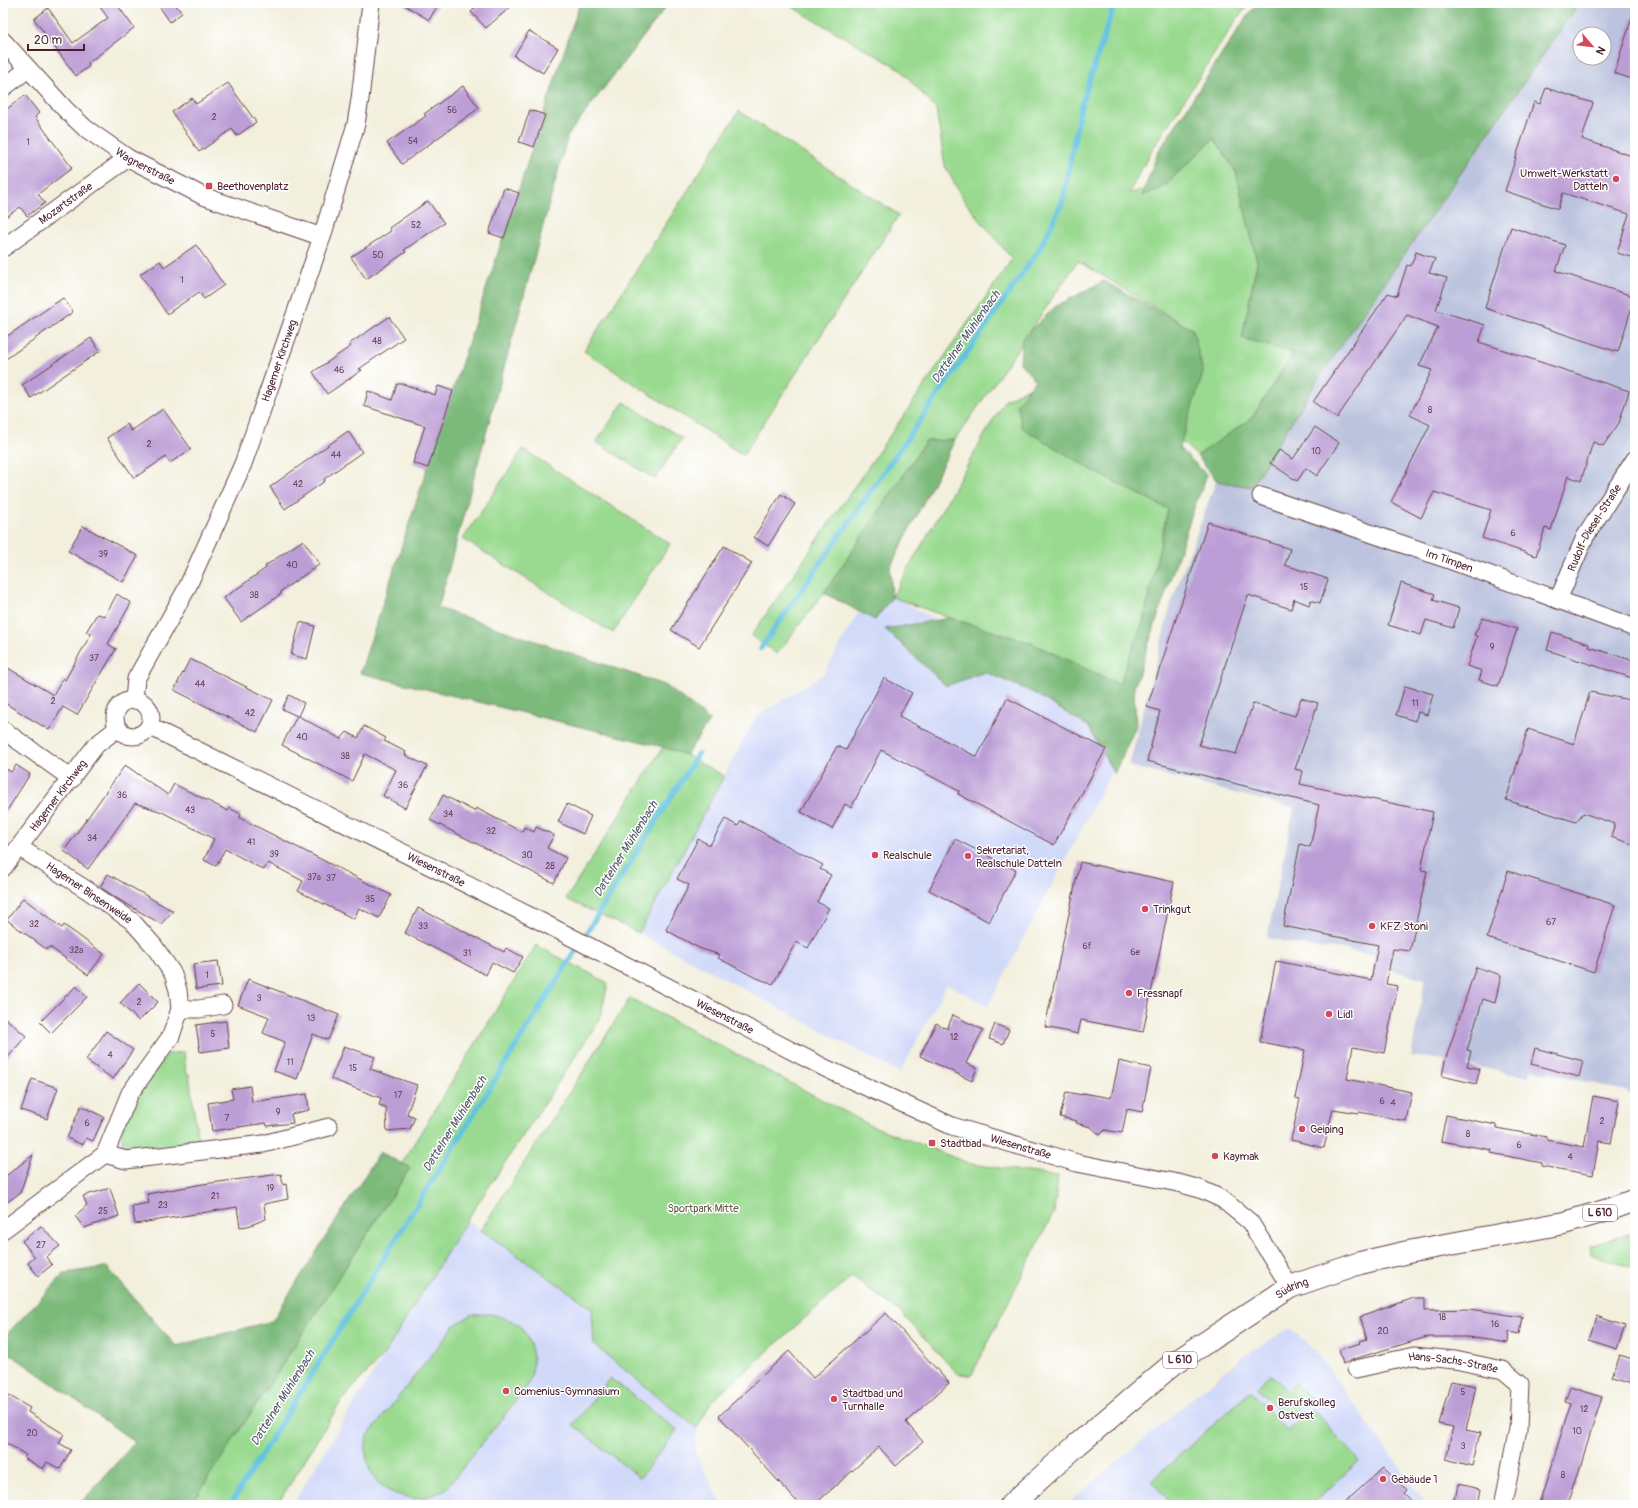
<svg xmlns="http://www.w3.org/2000/svg" width="1638" height="1508" font-family="Pangolin,sans-serif">
<style>
.built{fill:#d1d9f9}
.industrial{fill:#bbc3de;fill-rule:evenodd}
.green{fill:#9ada90;stroke:#727c5e}
.forest{fill:#7bba7a;stroke:#626c52}
.lines{fill:none;stroke-linecap:round;stroke-linejoin:round}
.stream{stroke:#61c2e0;stroke-width:5.5}
.building{fill:#bc9ed6}
.street-casing{stroke:#633e46;stroke-width:19}
.primary-casing{stroke:#633e46;stroke-width:24}
.street{stroke:#fff;stroke-width:17}
.primary{stroke:#fff;stroke-width:22}
.poi-dot{fill:#d1495b;stroke:#fff;stroke-width:1.5}
.labels{text-anchor:middle;dominant-baseline:central;stroke-width:3;stroke-linejoin:round;paint-order:stroke}
.number-label{font-size:9px;fill:#663f56}
.shield{fill:#fff;stroke:#80626b;stroke-width:1}
.shield-label{font-size:10px;font-weight:bold;fill:#4a1f2b}
.street-label{font-size:11px;fill:#4a1f2b;stroke:#fff}
.poi-label{font-size:11px;fill:#4a1f2b;stroke:#fff;text-anchor:start}
.park-label{font-size:11px;fill:#625749;stroke:#fff}
.water-label{font-size:12px;font-style:italic;fill:#52586a;stroke:#fff}
</style>
<rect width="100%" height="100%" fill="#fff"/>
<filter id="ink" filterUnits="userSpaceOnUse"><feTurbulence type="fractalNoise" baseFrequency=".025" numOctaves="2"/><feDisplacementMap in="SourceGraphic" scale="8" xChannelSelector="R" yChannelSelector="G"/><feConvolveMatrix kernelMatrix="1 2 1 2 8 2 1 2 1" color-interpolation-filters="sRGB"/></filter>
<filter id="wash" filterUnits="userSpaceOnUse"><feTurbulence type="fractalNoise" baseFrequency=".012" numOctaves="4" result="noise"/><feDisplacementMap in="SourceGraphic" scale="16" xChannelSelector="R" yChannelSelector="G"/><feGaussianBlur stdDeviation="0.9" result="paint"/><feColorMatrix in="noise" values="0 0 0 0 0 0 0 0 0 0 0 0 0 0 0 0 0 1.4 0 .05"/><feComposite in="paint" operator="in"/></filter>
<g filter="url(#wash)">
<rect width="100%" height="100%" fill="#f2efdc"/>
<!-- built -->
<path class="built" d="M873,586L1136,726L988,1006L947,984L900,1073L639,933L756,717L824,674Z
M467,1220L592,1308L594,1345L697,1428L695,1453L722,1505H292Z
M1290,1328L1315,1350L1427,1505H1066L1242,1357Z"/>
<!-- industrial -->
<path class="industrial" d="M1579,3H1635V1099L1626,1091L1531,1069L1528,1077L1444,1060L1411,1056L1425,979L1390,970L1391,960L1338,948L1323,949L1267,938L1294,808L1129,766L1171,604L1215,484L1217,481L1251,487L1322,373ZM1580,34H1604V58H1580Z"/>
<!-- green -->
<path class="green" d="M785,3H1250L1236,20L1149,155L1129,193L1162,188L1215,138L1236,172L1257,262L1242,338L1293,353L1252,418L1197,456L1181,441L1203,373L1193,330L1078,261L955,440L926,441L824,593L777,654L751,636L1012,259L963,199L945,166L936,109L900,69Z
M739,111L899,215L743,455L584,351Z
M1030,387L1017,404L1092,470L1168,509L1144,619L1119,685L1031,643L950,618L892,597L1004,401Z
M624,402L682,438L655,479L596,442Z
M523,449L670,544L613,633L463,539Z
M663,747L686,755L724,776L639,933L566,899Z
M536,945L608,983L600,1019L467,1220L385,1353L342,1400L277,1505H191L410,1168L402,1163Z
M630,998L870,1125L971,1164L1058,1176L1054,1212L971,1376L957,1373L900,1312L852,1276L712,1401L697,1428L594,1345L592,1308L481,1230Z
M184,1052L186,1074H189L199,1147L135,1154C130,1152 125,1149 123,1144C114,1121 154,1072 168,1054Z
M1635,1231V1267L1592,1255L1591,1246Z
M490,1314C499,1316 513,1320 521,1327C523,1329 524,1333 526,1335C535,1352 535,1367 528,1385L446,1489C437,1493 429,1497 419,1498C414,1499 409,1497 404,1496C374,1490 362,1465 367,1437L454,1326L471,1315Z
M1271,1374L1287,1391L1295,1383L1310,1398L1287,1419L1257,1387Z
M610,1378L677,1430L640,1478L573,1425Z
M1251,1391L1287,1431L1312,1409L1359,1461L1311,1505H1173L1151,1481Z"/>
<!-- forest -->
<path class="forest" d="M580,3H669L568,135L438,608L665,685L710,720L686,755L663,747L360,673Z
M1258,3H1579L1322,373L1251,487L1217,481L1197,456L1252,418L1293,353L1242,338L1257,262L1236,172L1214,138L1162,188L1142,196L1158,152L1245,19Z
M1104,281L1193,330L1203,373L1179,448L1207,475L1192,514L1134,688L1136,726L1114,774L1088,726L1032,692L985,672L946,686L885,629L950,618L1031,643L1119,684L1144,619L1168,509L1092,470L1022,428L1017,404L1035,380L1020,363L1022,339L1056,306Z
M955,440L890,568L892,597L875,620L824,593L926,441Z
M380,1152L410,1168L191,1505H79L135,1442L3,1349V1338L65,1273L107,1267L176,1346L272,1321Z"/>
<g class="lines">
<!-- stream -->
<path class="stream" d="M761,648L1039,250L1062,203L1081,106L1115,3
M230,1505L698,754"/>
</g>
<g id="blocks">
<!-- building -->
<path class="building" d="M97,3H116L134,28L88,63L89,66L76,76L34,19L48,8L73,43L108,18Z
M157,3H174L182,13L170,22Z
M401,3H439L429,20Z
M480,3H515L486,28L471,12Z
M1632,18H1635V80L1614,73Z
M529,31L558,48L543,73L514,56Z
M228,83L256,122L237,136L232,129L199,152L172,112L192,98L196,104Z
M463,86L479,108L402,164L387,143L426,116L424,114Z
M1546,88L1593,103L1582,139L1635,157V258L1617,253L1629,214L1563,193L1558,209L1505,191L1534,102L1540,104Z
M25,95L39,113L35,117L72,168L38,194L45,203L27,216L20,207L3,219V112Z
M530,110L545,115L534,147L519,142Z
M504,188L519,193L504,238L489,233Z
M428,201L444,223L404,250L406,252L366,279L351,257L391,231L389,228Z
M1511,227L1565,245L1556,271L1635,297L1618,352L1485,308Z
M196,245L224,285L204,299L199,292L167,314L140,274L160,261L164,267Z
M1416,252L1435,259L1429,273L1447,278L1436,310L1485,325L1479,342L1629,391L1619,423L1603,446L1593,442L1581,481L1568,476L1551,530L1545,528L1536,556L1482,538L1491,510L1434,492L1421,518L1391,502L1430,425L1410,415L1432,370L1419,366L1438,327L1407,315L1337,418L1313,402L1388,293L1397,296L1407,265L1411,266Z
M63,298L73,312L3,361V339Z
M389,317L404,338L359,369L362,370L327,394L313,372L351,346L349,344Z
M91,338L100,351L31,398L22,385Z
M397,384H403L435,395L438,386L453,391L428,468L413,463L425,426L364,406L368,391L392,400Z
M163,409L191,449L170,463L166,457L134,478L107,438L127,424L131,431Z
M1315,427L1339,443L1317,476L1306,468L1297,481L1270,463L1279,450L1293,459Z
M348,431L362,452L324,479L325,481L285,509L270,487Z
M781,494L795,504L768,546L754,537Z
M1208,522L1290,549L1285,565L1328,579L1320,603L1311,600L1309,605L1294,599L1291,609L1248,595L1199,745L1236,754L1253,703L1295,716L1301,698L1318,703L1295,769L1303,771L1300,784L1433,812L1421,870L1427,871L1410,951L1393,949L1386,984L1398,986L1384,1053L1353,1047L1347,1079L1412,1092L1406,1121L1359,1112V1113L1333,1109L1324,1148L1291,1140L1300,1099L1295,1098L1305,1050L1260,1042L1276,961L1371,980L1378,945L1283,926L1300,844L1310,847L1319,805L1147,761L1160,711L1147,707Z
M83,526L138,556L123,582L68,551Z
M303,540L320,564L281,591V594L241,622L224,598L266,568L265,566Z
M724,546L752,563L699,647L671,630Z
M1401,583L1435,594L1433,600L1459,608L1453,628L1426,620L1421,635L1388,625Z
M117,594L131,603L108,644L116,649L77,715L63,707L49,730L3,702V665L53,695L63,678L65,680L91,634L86,632L97,614L105,616Z
M1483,618L1517,629L1498,686L1479,680L1482,671L1467,666L1477,636L1474,635Z
M300,622L315,626L307,659L291,655Z
M1552,632L1589,644V647L1635,661V679L1547,650Z
M190,659L273,700L257,732L174,690Z
M884,678L912,693L899,716L977,757L1007,698L1106,749L1054,845L958,794L959,791L881,750L851,808L845,804L832,829L801,812L837,746L846,750Z
M1405,686L1433,694L1427,715L1418,712L1415,721L1396,715Z
M1590,692L1635,701V845L1611,837L1615,824L1583,813L1576,822L1506,800L1528,729L1574,744Z
M289,695L304,703L298,716L341,739L347,732L358,738L364,726L386,738L384,741L406,752L405,755L427,766L405,808L383,796L396,770L365,754L352,781L282,745L297,716L282,709Z
M16,765L30,774L3,817V767L11,772Z
M125,765L168,795L174,784L228,811L229,808L241,814L240,818L391,895L379,918L359,908L354,919L298,891L303,881L268,863L264,870L225,849L216,866L204,860L214,839L162,812L135,803L88,869L64,851Z
M443,795L474,811L476,808L522,832L524,827L534,832L536,827L554,835L547,848L566,858L554,883L430,820Z
M567,804L591,816L583,834L558,822Z
M725,819L738,826L741,821L823,865L820,869L831,875L817,902L829,908L808,948L796,942L773,984L754,977L718,958L720,955L699,948L666,930L689,885L677,879L698,839L710,845Z
M955,839L1016,870L989,922L929,890Z
M1080,862L1174,882L1143,1032L1081,1020L1078,1034L1045,1027Z
M1508,871L1615,905L1594,972L1487,938Z
M108,874L173,911L161,924L118,899L100,887Z
M23,898L62,928L64,925L104,954L88,975L50,947L46,949L7,920Z
M418,908L504,952L506,948L523,957L513,973L492,962L486,975L405,933Z
M218,961L222,986L196,989L193,964Z
M1476,967L1501,975L1495,1003L1483,999L1467,1050L1471,1051L1467,1066L1480,1069L1476,1084L1442,1076L1445,1061Z
M248,979L339,1015L328,1040L313,1034L297,1079L274,1071L285,1042L263,1033L269,1017L238,1005Z
M139,983L158,1002L139,1021L120,1003Z
M76,986L87,997L51,1033L40,1022Z
M953,1015L983,1030L966,1063L977,1068L972,1081L920,1056L936,1023L947,1029Z
M3,1016L26,1036L3,1063Z
M226,1021L229,1048L200,1052L196,1025Z
M995,1024L1009,1030L1003,1044L989,1039Z
M106,1031L133,1050L113,1079L86,1060Z
M344,1046L375,1057L370,1069L417,1085L407,1114L415,1117L410,1129L387,1131L386,1107L379,1105L381,1098L331,1079Z
M1535,1048L1583,1061L1579,1077L1531,1064Z
M1119,1061L1151,1068L1142,1112L1127,1109L1122,1133L1105,1130L1100,1135L1091,1127L1076,1123L1077,1121L1060,1117L1066,1092L1082,1095L1083,1093L1111,1098Z
M32,1079L58,1088L47,1119L21,1110Z
M250,1086L252,1102L307,1094L309,1110L291,1114L293,1123L267,1126L266,1123L212,1131L208,1103L233,1099L231,1089Z
M1593,1096L1619,1101L1611,1143L1599,1141L1593,1175L1542,1166V1163L1491,1153L1492,1150L1441,1141L1446,1115L1496,1125V1128L1547,1137V1140L1584,1147Z
M81,1106L104,1117L93,1141L86,1138L83,1145L67,1138Z
M33,1155L20,1193L3,1205V1178Z
M281,1174L283,1185L286,1184L288,1199L264,1204L266,1219L248,1226L240,1227L237,1207L135,1224L132,1206L149,1203L147,1194L203,1184Z
M110,1188L119,1216L84,1228L75,1216L87,1205L83,1196Z
M41,1226L60,1246L46,1257L52,1265L38,1276L28,1263L35,1257L22,1241Z
M1414,1298H1425V1310L1471,1309L1522,1317L1519,1334L1509,1332L1508,1343L1468,1337H1427L1354,1359L1343,1364L1339,1350L1360,1343L1359,1341L1367,1339L1360,1317Z
M886,1313L949,1383L906,1422L923,1442L896,1466L879,1447L814,1505H800L719,1416L789,1351L813,1378Z
M1596,1316L1625,1326L1617,1349L1589,1340Z
M1620,1355L1635,1360V1385L1612,1378Z
M1451,1381L1476,1386L1466,1430L1480,1433L1472,1466L1446,1459L1453,1427L1439,1424Z
M1570,1387L1602,1397L1568,1505H1539L1571,1403L1565,1401Z
M8,1395L30,1408L28,1412L64,1434L59,1443L71,1450L60,1469L47,1462L43,1469L24,1458L26,1455L3,1441V1403Z
M1384,1467L1406,1490L1403,1493L1414,1505H1342Z
M1458,1484L1481,1489L1478,1505H1454Z"/>
</g>
</g>
<g filter="url(#ink)">
<use href="#blocks" fill-opacity="0" stroke="#633e46" stroke-width="1"/>
<g class="lines">
<defs>
<g id="street">
<path id="s1" d="M3,41L66,110L85,128L128,158L203,196L322,237"/>
<path d="M3,88L28,69"/>
<path id="s2" d="M3,248L128,158"/>
<path id="s3" d="M1261,496L1452,561L1635,628"/>
<path id="s4" d="M1558,600L1585,537L1635,459"/>
<path id="s5" d="M134,699L136,679L186,590L243,464L322,237L356,124L360,99L371,3"/>
<circle cx="133" cy="718" r="18"/>
<path id="s6" d="M149,726L542,922L827,1069L952,1126L1077,1163L1178,1183L1200,1189L1222,1199L1250,1222L1290,1287"/>
<path d="M3,730L72,779"/>
<path id="s7" d="M3,868L96,745L118,728"/>
<path d="M180,1009H199L223,1005"/>
<path d="M105,1154L126,1160L263,1144L329,1127"/>
<path d="M3,1230L105,1154L130,1093L171,1036L180,1009L178,990L173,974L154,946L132,921L87,890L20,848"/>
<path id="s8" d="M1356,1369L1414,1356L1455,1360L1503,1370L1520,1384L1518,1429L1503,1505"/>
</g>
<g id="primary">
<path id="s9" d="M1011,1505L1078,1444L1173,1364L1290,1287L1360,1263L1408,1252L1564,1223L1608,1210L1635,1200"/>
</g>
</defs>
<!-- street casing -->
<use href="#street" class="street-casing"/>
<!-- primary casing -->
<use href="#primary" class="primary-casing"/>
<!-- street -->
<use href="#street" class="street"/>
<!-- primary -->
<use href="#primary" class="primary"/>
</g>
</g>
<!-- markers -->
<g class="poi-dot">
<circle cx="1616" cy="179" r="4"/>
<rect x="205" y="182" width="8" height="8" rx="2"/>
<circle cx="875" cy="855" r="4"/>
<circle cx="968" cy="856" r="4"/>
<circle cx="1145" cy="909" r="4"/>
<circle cx="1372" cy="926" r="4"/>
<circle cx="1129" cy="993" r="4"/>
<circle cx="1329" cy="1014" r="4"/>
<circle cx="1302" cy="1129" r="4"/>
<rect x="928" y="1139" width="8" height="8" rx="2"/>
<circle cx="1215" cy="1156" r="4"/>
<circle cx="506" cy="1391" r="4"/>
<circle cx="834" cy="1399" r="4"/>
<circle cx="1270" cy="1408" r="4"/>
<circle cx="1383" cy="1479" r="4"/>
</g>
<g class="labels">
<!-- number labels -->
<g class="number-label">
<text x="452" y="110">56</text>
<text x="214" y="117">2</text>
<text x="413" y="141">54</text>
<text x="28" y="142">1</text>
<text x="416" y="225">52</text>
<text x="378" y="255">50</text>
<text x="182" y="280">1</text>
<text x="377" y="341">48</text>
<text x="339" y="370">46</text>
<text x="1430" y="410">8</text>
<text x="149" y="444">2</text>
<text x="1316" y="451">10</text>
<text x="336" y="455">44</text>
<text x="298" y="484">42</text>
<text x="1513" y="533">6</text>
<text x="103" y="554">39</text>
<text x="292" y="565">40</text>
<text x="1304" y="587">15</text>
<text x="254" y="595">38</text>
<text x="1492" y="647">9</text>
<text x="94" y="658">37</text>
<text x="200" y="684">44</text>
<text x="53" y="701">2</text>
<text x="1415" y="703">11</text>
<text x="250" y="713">42</text>
<text x="302" y="737">40</text>
<text x="345" y="756">38</text>
<text x="403" y="785">36</text>
<text x="122" y="795">36</text>
<text x="190" y="810">43</text>
<text x="448" y="814">34</text>
<text x="491" y="831">32</text>
<text x="92" y="838">34</text>
<text x="251" y="842">41</text>
<text x="274" y="854">39</text>
<text x="527" y="855">30</text>
<text x="550" y="866">28</text>
<text x="314" y="877">37a</text>
<text x="331" y="878">37</text>
<text x="370" y="899">35</text>
<text x="1551" y="922">67</text>
<text x="34" y="924">32</text>
<text x="423" y="926">33</text>
<text x="1087" y="946">6f</text>
<text x="76" y="950">32a</text>
<text x="1135" y="952">6e</text>
<text x="467" y="953">31</text>
<text x="207" y="975">1</text>
<text x="259" y="998">3</text>
<text x="139" y="1002">2</text>
<text x="311" y="1018">13</text>
<text x="213" y="1034">5</text>
<text x="954" y="1037">12</text>
<text x="110" y="1055">4</text>
<text x="290" y="1062">11</text>
<text x="353" y="1068">15</text>
<text x="398" y="1095">17</text>
<text x="1382" y="1101">6</text>
<text x="1393" y="1103">4</text>
<text x="278" y="1112">9</text>
<text x="227" y="1118">7</text>
<text x="1602" y="1121">2</text>
<text x="87" y="1123">6</text>
<text x="1468" y="1134">8</text>
<text x="1519" y="1145">6</text>
<text x="1570" y="1157">4</text>
<text x="270" y="1188">19</text>
<text x="215" y="1196">21</text>
<text x="163" y="1205">23</text>
<text x="103" y="1211">25</text>
<text x="41" y="1245">27</text>
<text x="1442" y="1317">18</text>
<text x="1495" y="1324">16</text>
<text x="1383" y="1331">20</text>
<text x="1463" y="1392">5</text>
<text x="1584" y="1409">12</text>
<text x="1577" y="1431">10</text>
<text x="32" y="1433">20</text>
<text x="1463" y="1446">3</text>
<text x="1563" y="1475">8</text>
</g>
<!-- shield labels -->
<g class="shield">
<rect x="1583" y="1205" width="34" height="16" rx="3"/>
<rect x="1163" y="1352" width="34" height="16" rx="3"/>
</g>
<g class="shield-label">
<text x="1600" y="1213">L 610</text>
<text x="1180" y="1360">L 610</text>
</g>
<!-- street labels -->
<g class="street-label">
<text stroke="none"><textPath href="#s1" startOffset="191">Wagnerstraße</textPath></text>
<text stroke="none"><textPath href="#s2" startOffset="77">Mozartstraße</textPath></text>
<text stroke="none"><textPath href="#s5" startOffset="370">Hagemer Kirchweg</textPath></text>
<text stroke="none"><textPath href="#s4" startOffset="81">Rudolf-Diesel-Straße</textPath></text>
<text stroke="none"><textPath href="#s3" startOffset="199">Im Timpen</textPath></text>
<text stroke="none"><textPath href="#s7" startOffset="91">Hagemer Kirchweg</textPath></text>
<text stroke="none"><textPath href="#s6" startOffset="321">Wiesenstraße</textPath></text>
<text transform="translate(89 893) rotate(34)">Hagemer Binsenweide</text>
<text stroke="none"><textPath href="#s6" startOffset="645">Wiesenstraße</textPath></text>
<text stroke="none"><textPath href="#s6" startOffset="969">Wiesenstraße</textPath></text>
<text stroke="none"><textPath href="#s9" startOffset="356">Südring</textPath></text>
<text stroke="none"><textPath href="#s8" startOffset="99">Hans-Sachs-Straße</textPath></text>
</g>
<!-- poi labels -->
<g class="poi-label">
<text x="1608" y="173" text-anchor="end">Umwelt-Werkstatt<tspan x="1608" dy="13">Datteln</tspan></text>
<text x="217" y="186">Beethovenplatz</text>
<text x="976" y="850">Sekretariat,<tspan x="976" dy="13">Realschule Datteln</tspan></text>
<text x="883" y="855">Realschule</text>
<text x="1153" y="909">Trinkgut</text>
<text x="1380" y="926">KFZ Stoni</text>
<text x="1137" y="993">Fressnapf</text>
<text x="1337" y="1014">Lidl</text>
<text x="1310" y="1129">Geiping</text>
<text x="940" y="1143">Stadtbad</text>
<text x="1223" y="1156">Kaymak</text>
<text x="514" y="1391">Comenius-Gymnasium</text>
<text x="842" y="1393">Stadtbad und<tspan x="842" dy="13">Turnhalle</tspan></text>
<text x="1278" y="1402">Berufskolleg<tspan x="1278" dy="13">Ostvest</tspan></text>
<text x="1391" y="1479">Gebäude 1</text>
</g>
<!-- park labels -->
<g class="park-label">
<text x="703" y="1208">Sportpark Mitte</text>
</g>
<!-- water labels -->
<g class="water-label">
<text transform="translate(966 337) rotate(-55)">Dattelner Mühlenbach</text>
<text transform="translate(626 849) rotate(-58)">Dattelner Mühlenbach</text>
<text transform="translate(455 1124) rotate(-58)">Dattelner Mühlenbach</text>
<text transform="translate(283 1398) rotate(-58)">Dattelner Mühlenbach</text>
</g>
</g>
<!-- margin -->
<rect width="1638" height="1508" fill="none" stroke="#fff" stroke-width="16"/>
<!-- north arrow -->
<g transform="translate(1592 46) rotate(118)"><circle r="19" fill="#ffffff" stroke="#b7a5aa"/>
<path d="M0-3L7 15L0 10L-7 15Z" fill="#d1495b"/>
<text y="-6" font-size="11" font-weight="bold" text-anchor="middle" fill="#4a1f2b">N</text>
</g>
<!-- scale -->
<path d="M28 44v6h56v-6" fill="none" stroke="#4a1f2b" stroke-width="2"/>
<text x="34" y="44" font-size="12" fill="#4a1f2b" stroke="#ffffff" stroke-width="3" paint-order="stroke">20 m</text>
</svg>
